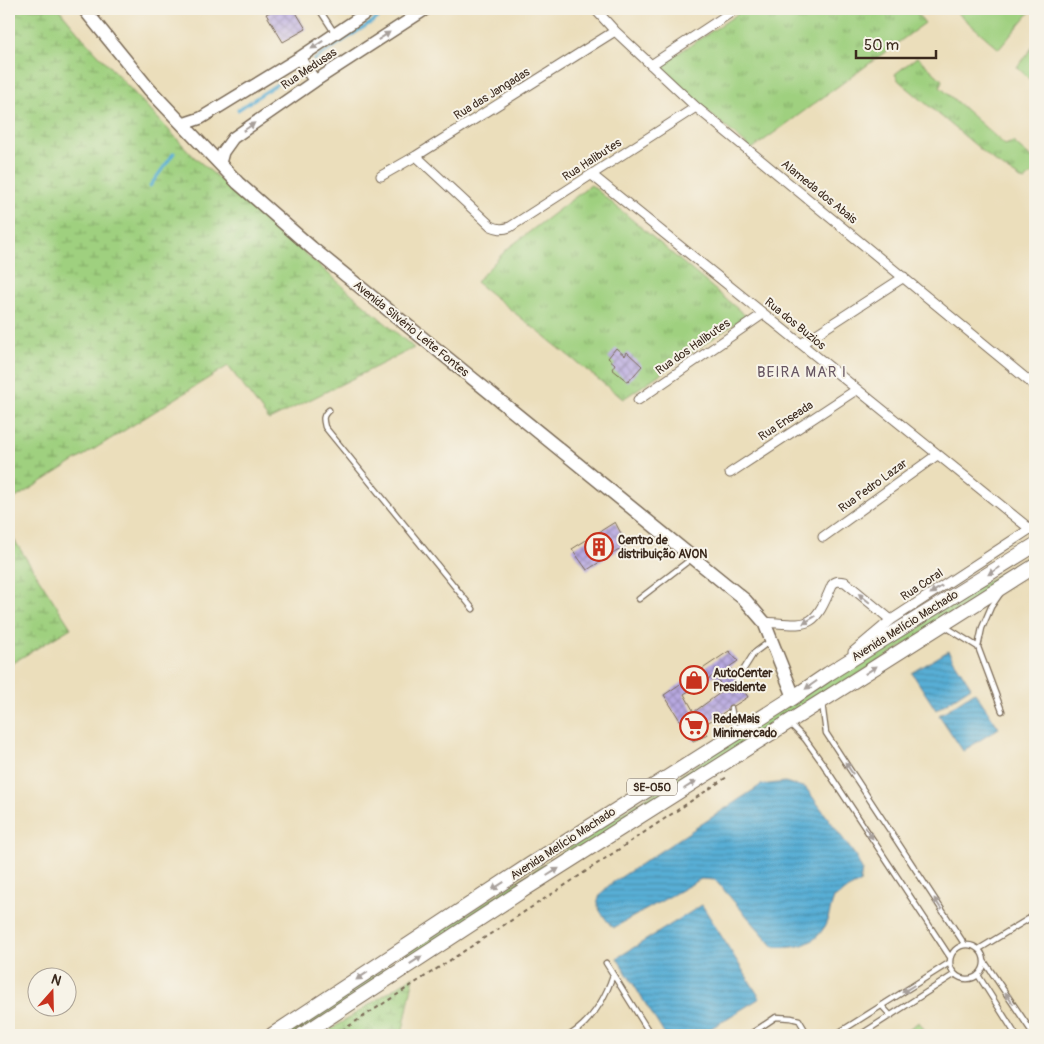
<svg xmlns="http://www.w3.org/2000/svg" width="1044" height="1044" font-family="Pangolin,sans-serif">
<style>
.grass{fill:#9fd07f;stroke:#6d7d4e}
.wetland{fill:url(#wetland-marsh);stroke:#6d7d4e}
.park{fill:url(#park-tufts);stroke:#6d7d4e}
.water{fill:url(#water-rules);stroke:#4a6c7a}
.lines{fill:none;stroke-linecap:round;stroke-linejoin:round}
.stream{stroke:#58aed5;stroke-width:3}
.building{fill:url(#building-cross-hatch);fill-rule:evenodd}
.service-casing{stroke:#796955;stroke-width:7}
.minor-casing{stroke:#796955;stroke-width:11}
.tertiary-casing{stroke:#796955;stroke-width:14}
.secondary-casing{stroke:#796955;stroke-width:15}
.primary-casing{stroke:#796955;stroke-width:16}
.path{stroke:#796955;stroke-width:2;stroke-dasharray:4 4;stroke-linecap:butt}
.service{stroke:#fff;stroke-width:4.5}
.minor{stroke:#fff;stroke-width:9}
.tertiary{stroke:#fff;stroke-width:11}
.secondary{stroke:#fff;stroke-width:12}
.primary{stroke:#fff;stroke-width:14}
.oneway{fill:#a79f9a}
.labels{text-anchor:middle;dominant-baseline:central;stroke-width:4;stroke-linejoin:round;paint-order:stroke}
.shield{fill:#f7f3e8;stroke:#73665b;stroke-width:1}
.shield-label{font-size:11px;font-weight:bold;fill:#3b2a1e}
.street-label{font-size:12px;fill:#3b2a1e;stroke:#f7f3e8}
.poi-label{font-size:12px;font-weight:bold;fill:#3b2a1e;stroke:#f7f3e8;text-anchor:start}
.quarter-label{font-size:15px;letter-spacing:1px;fill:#675662;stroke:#f7f3e8}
</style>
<defs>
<pattern id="wetland-marsh" width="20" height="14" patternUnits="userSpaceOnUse" patternTransform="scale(1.25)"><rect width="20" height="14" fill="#9fd07f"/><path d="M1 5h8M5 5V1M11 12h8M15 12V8" fill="none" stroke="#83a967"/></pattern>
<pattern id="park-tufts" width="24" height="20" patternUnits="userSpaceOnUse" patternTransform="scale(1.25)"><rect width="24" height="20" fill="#9fd07f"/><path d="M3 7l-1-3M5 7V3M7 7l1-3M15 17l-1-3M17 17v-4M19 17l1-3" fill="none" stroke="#83a967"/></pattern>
<pattern id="water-rules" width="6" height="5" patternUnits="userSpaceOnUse" patternTransform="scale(1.25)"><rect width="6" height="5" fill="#58aed5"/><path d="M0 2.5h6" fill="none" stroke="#4a8eac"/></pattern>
<pattern id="building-cross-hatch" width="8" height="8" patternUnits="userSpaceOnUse" patternTransform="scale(1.25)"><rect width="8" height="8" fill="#b8a9e1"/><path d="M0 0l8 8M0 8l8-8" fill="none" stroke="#978ab6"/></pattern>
</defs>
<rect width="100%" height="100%" fill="#f7f3e8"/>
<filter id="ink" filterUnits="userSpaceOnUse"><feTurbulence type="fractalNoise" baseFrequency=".02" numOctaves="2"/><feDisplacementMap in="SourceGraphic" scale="10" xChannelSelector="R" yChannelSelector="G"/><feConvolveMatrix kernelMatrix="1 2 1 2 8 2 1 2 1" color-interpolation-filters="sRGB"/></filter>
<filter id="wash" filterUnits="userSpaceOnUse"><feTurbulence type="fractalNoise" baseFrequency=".0096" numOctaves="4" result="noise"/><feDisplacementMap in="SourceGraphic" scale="20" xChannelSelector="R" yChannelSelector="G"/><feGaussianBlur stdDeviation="1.12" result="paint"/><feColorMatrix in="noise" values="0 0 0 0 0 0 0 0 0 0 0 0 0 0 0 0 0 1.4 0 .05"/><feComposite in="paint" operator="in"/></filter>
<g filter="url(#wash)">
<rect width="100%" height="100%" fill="#ebdebb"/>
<!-- grass -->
<path class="grass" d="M953,9H1027L1030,12L999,49Z
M1035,44V85L1017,67Z
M1035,552V561L296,1035H281L856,661Z
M919,1022L928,1035H899Z"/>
<!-- wetland -->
<path class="wetland" d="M9,9H59L82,37L193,156L414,348L269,420L228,366L9,502Z
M9,532L71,628L9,665Z
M414,976L402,1035H322Z"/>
<!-- park -->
<path class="park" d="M745,9H913L925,23L752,149L656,68Z
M917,57L942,80L940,87L1005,145L1013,142L1035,161V172L1024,181L998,164L899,81L895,74Z
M591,185L746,316L623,399L476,282L507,249Z"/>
<!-- water -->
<path class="water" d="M948,651L971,687L936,710L912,673Z
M975,692L999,728L963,751L939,715Z
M785,782L806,788L855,855L862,870L860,883L848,889L834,898C831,905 830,914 827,921C818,945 797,949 774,947L715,880L701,879L613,928C597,908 589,902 612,883L761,785Z
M702,905L760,998L700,1035H665L617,958Z"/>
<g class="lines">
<!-- stream -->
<path class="stream" d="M314,60L392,9
M238,110L277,84
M150,186L174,153"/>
</g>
<g id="blocks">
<!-- building -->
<path class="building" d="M276,9H294L306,29L283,42L266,14Z
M616,348L625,356L627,352L642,366L628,382L612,369L615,364L608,358Z
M615,522L627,545L587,570L572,549Z
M729,651L738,661L729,667L748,697L704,725L695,713L708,735L693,741L664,695ZM715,675L724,690L694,712L684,694Z"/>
</g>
</g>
<g filter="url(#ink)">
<use href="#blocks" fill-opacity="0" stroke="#796955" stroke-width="1"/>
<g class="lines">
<defs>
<path id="service" d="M319,9L334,32
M329,410C322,416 323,419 325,427L473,609
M1000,594L991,607L982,628L978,647L1002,711
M639,599L691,559
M946,627L978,647
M737,680L754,653L770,641
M822,703L826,733L965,945
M731,708L736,732
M790,724L805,739L823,764L950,957
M950 962a17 17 0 1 1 34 0a17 17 0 1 1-34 0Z
M979,949L1035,915
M984,961L1034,1035
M606,963L651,1035
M978,975L1016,1035
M882,1006L891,1016
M570,1035C592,1021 605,999 613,975
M749,1035L776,1017L791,1018L799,1020L808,1035
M835,1035L949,963
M860,1035L955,974"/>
<path id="minor" d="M595,9L615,31L696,107L1035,386
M651,65L736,9
M416,156L491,226C498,229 502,230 510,227L696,107
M592,175L1030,529
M381,176L416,156L615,31
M801,344L904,277
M638,400L763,314
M730,473L856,390
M823,537L937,455
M764,622C809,625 813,631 832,585C836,580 839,581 845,582L891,620
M853,652L891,620L1033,527"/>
<path id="tertiary" d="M299,58L315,81
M183,124L201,118L299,58L372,9
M220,163L223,152L233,138L315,81L426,9"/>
<path id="secondary" d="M84,9L149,89L238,183L312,248L745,600L764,622L794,697"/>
<path id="primary" d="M272,1035L531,864L794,697L828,674L1035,545
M302,1035L525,889L1035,566"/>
</defs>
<!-- service casing -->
<use href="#service" class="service-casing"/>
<!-- minor casing -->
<use href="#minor" class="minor-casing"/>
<!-- tertiary casing -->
<use href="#tertiary" class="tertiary-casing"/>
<!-- secondary casing -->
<use href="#secondary" class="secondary-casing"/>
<!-- primary casing -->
<use href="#primary" class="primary-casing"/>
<!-- path -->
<path class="path" d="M335,1035L561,888L727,777"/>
<!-- service -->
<use href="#service" class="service"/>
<!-- minor -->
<use href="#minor" class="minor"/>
<!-- tertiary -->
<use href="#tertiary" class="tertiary"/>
<!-- secondary -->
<use href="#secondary" class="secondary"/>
<!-- primary -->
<use href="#primary" class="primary"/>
</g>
<!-- one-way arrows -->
<defs><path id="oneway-solid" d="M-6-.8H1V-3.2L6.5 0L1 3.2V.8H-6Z" transform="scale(1.25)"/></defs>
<g class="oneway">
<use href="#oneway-solid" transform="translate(384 36) rotate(-33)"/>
<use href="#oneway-solid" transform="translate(317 45) rotate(146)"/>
<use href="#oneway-solid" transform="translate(249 127) rotate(-35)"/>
<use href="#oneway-solid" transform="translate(994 571) rotate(148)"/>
<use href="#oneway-solid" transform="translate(936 590) rotate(147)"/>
<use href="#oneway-solid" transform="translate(864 598) rotate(-141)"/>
<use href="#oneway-solid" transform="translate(809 620) rotate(149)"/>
<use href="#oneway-solid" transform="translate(871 670) rotate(-33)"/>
<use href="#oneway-solid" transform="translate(811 685) rotate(145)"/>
<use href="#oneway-solid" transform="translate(849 768) rotate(-123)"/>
<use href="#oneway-solid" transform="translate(690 785) rotate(-32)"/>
<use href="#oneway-solid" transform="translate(869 833) rotate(57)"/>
<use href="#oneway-solid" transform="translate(553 872) rotate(-32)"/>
<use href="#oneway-solid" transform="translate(498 886) rotate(147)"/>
<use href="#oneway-solid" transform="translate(938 904) rotate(-123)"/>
<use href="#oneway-solid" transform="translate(416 960) rotate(-33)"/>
<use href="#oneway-solid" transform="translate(362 976) rotate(147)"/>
<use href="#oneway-solid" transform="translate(908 989) rotate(148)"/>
<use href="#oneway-solid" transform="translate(1009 998) rotate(-124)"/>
</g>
</g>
<!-- icons -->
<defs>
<symbol id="building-ring" viewBox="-11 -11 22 22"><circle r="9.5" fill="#f7f3e8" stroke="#c8321e" stroke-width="1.5"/><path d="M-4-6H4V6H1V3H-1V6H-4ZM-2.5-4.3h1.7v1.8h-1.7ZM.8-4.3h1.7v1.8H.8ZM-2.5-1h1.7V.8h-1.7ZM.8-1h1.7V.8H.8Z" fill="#c8321e"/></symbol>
<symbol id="shop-ring" viewBox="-11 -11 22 22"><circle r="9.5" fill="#f7f3e8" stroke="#c8321e" stroke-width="1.5"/><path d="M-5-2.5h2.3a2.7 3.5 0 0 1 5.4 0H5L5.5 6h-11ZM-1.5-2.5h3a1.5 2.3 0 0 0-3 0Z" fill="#c8321e"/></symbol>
<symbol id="supermarket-ring" viewBox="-11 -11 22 22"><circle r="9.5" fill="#f7f3e8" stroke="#c8321e" stroke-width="1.5"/><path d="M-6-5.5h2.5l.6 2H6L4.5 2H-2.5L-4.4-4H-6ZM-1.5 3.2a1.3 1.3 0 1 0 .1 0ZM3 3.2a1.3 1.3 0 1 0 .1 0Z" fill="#c8321e"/></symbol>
</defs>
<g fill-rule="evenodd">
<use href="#building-ring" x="583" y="531" width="32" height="32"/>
<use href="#shop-ring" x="678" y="664" width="32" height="32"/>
<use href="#supermarket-ring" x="678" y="710" width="32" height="32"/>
</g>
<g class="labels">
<!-- shield labels -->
<rect class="shield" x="627" y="778.5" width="50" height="17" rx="4"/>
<g class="shield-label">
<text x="652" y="787">SE-050</text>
</g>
<!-- street labels -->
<g class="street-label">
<text transform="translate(309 69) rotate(-34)">Rua Medusas</text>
<text transform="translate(492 94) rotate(-32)">Rua das Jangadas</text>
<text transform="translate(592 160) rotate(-33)">Rua Halibutes</text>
<text transform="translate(819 192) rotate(39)">Alameda dos Abais</text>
<text transform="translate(795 324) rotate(39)">Rua dos Buzios</text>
<text transform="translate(411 329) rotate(39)">Avenida Silvério Leite Fontes</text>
<text transform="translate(693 347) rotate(-35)">Rua dos Halibutes</text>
<text transform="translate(786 421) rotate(-33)">Rua Enseada</text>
<text transform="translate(873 486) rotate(-36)">Rua Pedro Lazar</text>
<text transform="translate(922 585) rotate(-33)">Rua Coral</text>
<text transform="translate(905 626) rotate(-32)">Avenida Melício Machado</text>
<text transform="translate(563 844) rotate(-33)">Avenida Melício Machado</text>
</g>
<!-- poi labels -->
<g class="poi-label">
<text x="618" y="540">Centro de<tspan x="618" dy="14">distribuição AVON</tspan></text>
<text x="713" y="673">AutoCenter<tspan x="713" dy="14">Presidente</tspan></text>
<text x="713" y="719">RedeMais<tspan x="713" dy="14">Minimercado</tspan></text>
</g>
<!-- quarter labels -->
<g class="quarter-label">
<text x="802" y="372">BEIRA MAR I</text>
</g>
</g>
<!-- margin -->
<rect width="1044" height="1044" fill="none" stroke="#f7f3e8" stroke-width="30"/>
<!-- north arrow -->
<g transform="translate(52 992) rotate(20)"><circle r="24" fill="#f7f3e8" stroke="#aca397"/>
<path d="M0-4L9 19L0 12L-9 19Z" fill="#c8321e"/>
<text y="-8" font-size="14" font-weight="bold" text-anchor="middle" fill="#3b2a1e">N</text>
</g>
<!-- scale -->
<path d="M856 50v8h80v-8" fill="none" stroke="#3b2a1e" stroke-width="2.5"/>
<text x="864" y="50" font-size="15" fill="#3b2a1e" stroke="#f7f3e8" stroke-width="4" paint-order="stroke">50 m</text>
</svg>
